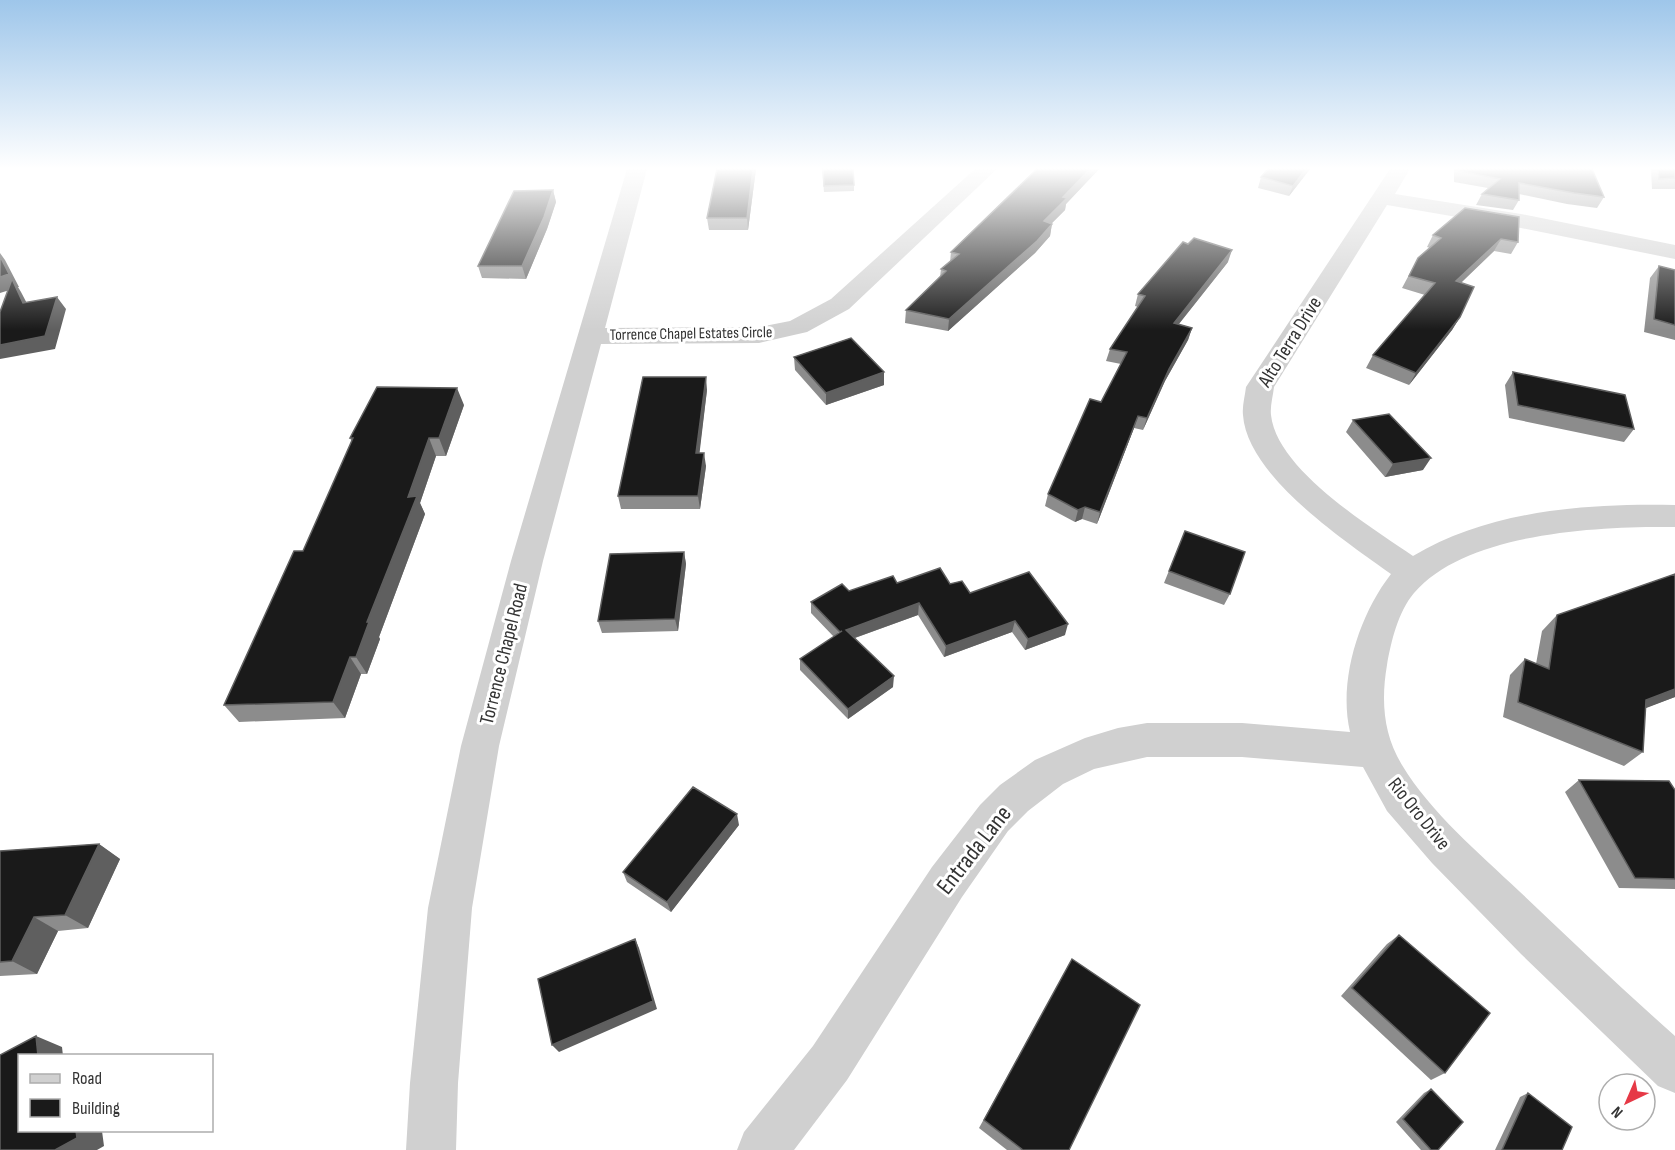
<svg xmlns="http://www.w3.org/2000/svg" width="1675" height="1150" font-family="'Sofia Sans Condensed',sans-serif">
<style>
.lines{fill:none;stroke-linecap:round;stroke-linejoin:round}
.minor{fill:#d0d0d0;fill-rule:evenodd}
.wall{fill:#8c8c8c}
.shaded-wall{fill:#5f5f5f}
.building{fill:#1a1a1a;stroke:#5f5f5f;stroke-width:1.5}
.labels{text-anchor:middle;dominant-baseline:central;stroke-width:6;stroke-linejoin:round;paint-order:stroke}
.far-street-label{font-size:16px;fill:#333;stroke:#fff}
.street-label{font-size:20px;fill:#333;stroke:#fff}
.near-street-label{font-size:24px;fill:#333;stroke:#fff}
</style>
<rect width="100%" height="100%" fill="#fff"/>
<g class="lines">
<!-- minor -->
<path class="minor" d="M627,169H647L605,328L759,327L790,321L831,299L975,169H997L849,309L807,332L759,343L601,344L543,561L499,746L472,908L458,1083L456,1150H406L410,1083L428,908L461,746L511,561Z
M1390,169H1410L1395,194L1521,214L1675,245V259L1521,228L1387,205L1274,387C1273,396 1270,406 1271,415C1277,470 1371,527 1413,556C1489,510 1589,503 1675,505V527C1600,526 1466,532 1414,593C1398,612 1391,642 1387,665C1381,700 1383,734 1402,765C1431,813 1479,853 1519,891C1571,940 1622,989 1675,1036V1093L1658,1086L1521,954L1432,863L1387,811L1363,767L1242,757H1147L1094,769L1063,784L1028,811L1008,831L962,897L847,1080L794,1150H737L744,1132L813,1046L932,867L980,805L1000,785L1035,760L1085,738L1118,728L1147,723H1242L1350,732C1338,681 1359,615 1391,574C1345,541 1247,476 1243,415C1242,406 1245,396 1246,387Z"/>
</g>
<!-- wall -->
<path class="wall" d="M717,169H756L748,230H709L707,218Z
M822,169L854,185V191L824,192Z
M1037,169H1099L1066,204L1065,210L1052,223L1050,236L1035,253L948,331L905,323L906,310L940,277L941,269L950,262L951,252Z
M1268,169H1310L1289,196L1258,188L1261,177Z
M1454,169H1592L1604,197L1597,208L1567,204L1519,194V200L1513,210L1476,205L1482,194L1488,188L1454,182Z
M1651,169H1675V189H1652Z
M553,190L556,202L547,229L526,279L482,278L478,266Z
M1465,208L1518,242L1511,254L1494,251L1461,283L1460,317L1452,330L1409,385L1366,368L1373,355L1425,295L1402,288L1418,258L1430,248L1427,247L1433,235Z
M1228,262L1179,324L1192,328L1188,340L1165,381L1143,430L1134,428L1097,524L1082,519L1075,522L1045,506L1048,494L1101,402L1121,364L1106,361L1110,349L1138,307L1135,306L1138,294Z
M1659,266L1675,270V340L1644,332L1650,278Z
M794,357L884,385L826,405L795,370Z
M1513,372L1634,429L1624,442L1509,418L1505,385Z
M707,390L699,453L706,466L700,509H621L618,496Z
M464,405L446,456H436L420,503L425,514L379,637L380,639L367,674H361L345,718L239,722L224,705L303,551L352,442L350,438Z
M1353,420L1423,470L1385,477L1346,432Z
M1185,531L1230,594L1224,605L1164,583Z
M684,552L686,564L678,631L602,633L598,621Z
M897,583L950,584L1065,635L1025,650L1012,632L944,657L918,615L855,638L893,687L848,719L800,670V659L834,637L811,613V602L849,591Z
M1557,615L1675,697L1645,708L1643,752L1624,766L1503,717L1510,675L1525,659L1536,664L1542,631Z
M1579,780L1675,790V889L1619,888L1565,792Z
M739,825L671,912L627,882L623,872Z
M99,844L120,859L88,928L58,931L37,974L0,976V851Z
M1399,935L1445,1073L1431,1080L1341,996L1387,944Z
M1072,959L1069,1150H1007L979,1128Z
M1431,1089L1438,1150H1421L1396,1122L1424,1093Z
M1528,1093L1562,1150H1495L1520,1097Z"/>
<!-- shaded-wall -->
<path class="shaded-wall" d="M753,169H756L748,230L747,218Z
M1090,169H1099L1066,204L1065,210L1042,233L1044,221L1063,197Z
M1306,169H1310L1289,196L1293,186Z
M553,190L556,202L547,229L526,279L522,266Z
M1052,224L1050,236L1035,253L948,331L949,319Z
M1501,239L1494,251L1449,294L1456,281Z
M1232,250L1228,262L1170,335L1174,323Z
M0,253L5,260L19,287H18L21,292L33,315L23,303L16,288L0,293Z
M57,297L66,309L55,349L0,359V345Z
M1460,317L1452,330L1409,385L1416,373Z
M1192,328L1188,340L1165,381L1143,430L1147,418L1169,369Z
M884,372V385L826,405V393Z
M706,377L707,390L698,466L696,453Z
M457,388L464,405L446,456L439,438Z
M1138,416L1134,428L1097,524L1100,512Z
M429,438L436,456L420,503L425,514L379,637L380,639L367,674L356,657L408,497Z
M704,453L706,466L700,509L698,496Z
M1431,458L1423,470L1385,477L1393,464Z
M1085,507L1082,519L1075,522L1078,510Z
M684,552L686,564L678,631L675,619Z
M919,603L918,615L846,641V630Z
M1015,621L1012,632L944,657L946,646Z
M1068,624L1065,635L1025,650L1028,639Z
M350,657L361,674L345,718L333,702Z
M894,676L893,687L848,719V709Z
M1675,689V697L1628,715L1646,700Z
M737,814L739,825L671,912L667,902Z
M99,844L120,859L88,928L65,915Z
M34,917L58,931L37,974L12,961Z
M635,939L639,948L657,1009L559,1052L552,1045Z
M36,1036L62,1047L63,1056H38Z
M76,1131H102L104,1146L97,1150H55Z"/>
<!-- building -->
<path class="building" d="M717,169H753L747,218H707Z
M823,169H853L854,185L824,186Z
M1037,169H1090L1063,197L1067,198L1044,221L1052,224L1037,241L949,319L906,310L946,271L941,269L959,254L951,252Z
M1268,169H1306L1293,186L1261,177Z
M1459,169H1592L1604,197L1574,193L1519,183V200L1482,194L1500,179L1459,171Z
M1658,169H1675V178L1659,179Z
M553,190L544,217L522,266H478L514,191Z
M1465,208L1519,217L1518,242L1501,239L1456,281L1474,287L1460,317L1416,373L1373,355L1435,283L1409,276L1418,258L1441,238L1433,235Z
M1194,238L1232,250L1174,323L1192,328L1169,369L1147,418L1138,416L1100,512L1085,507L1078,510L1048,494L1090,399L1101,402L1127,352L1110,349L1145,296L1138,294L1183,242L1188,244Z
M0,256L9,274L0,277Z
M1659,266L1675,270V325L1654,319Z
M12,279L23,303L57,297L45,336L0,345V312Z
M851,338L884,372L826,393L794,357Z
M1513,372L1625,395L1634,429L1518,405Z
M643,377H706L696,453H704L698,496H618Z
M377,387L457,388L439,438H429L408,497L417,496L367,622H369L356,657H350L333,702L224,705L294,551H303L353,438H350Z
M1389,414L1431,458L1393,464L1353,420Z
M1185,531L1245,552L1230,594L1169,571Z
M684,552L675,619L598,621L610,554Z
M940,568L950,584L962,581L970,593L1029,572L1068,624L1028,639L1015,621L946,646L919,603L846,630L894,676L848,709L800,659L842,631L840,632L811,602L842,584L849,591L893,576L897,583Z
M1675,574V689L1646,700L1643,752L1518,702L1525,659L1549,669L1557,615Z
M1579,780L1669,781L1675,790V879L1635,878Z
M693,787L737,814L667,902L623,872Z
M99,844L65,915L34,917L12,961L0,962V851Z
M1399,935L1490,1013L1445,1073L1352,988Z
M635,939L653,1001L552,1045L538,979Z
M1072,959L1140,1005L1069,1150H1023L984,1120Z
M36,1036L38,1056H20V1131H76L77,1138L55,1150H0V1055Z
M1431,1089L1463,1122L1438,1150H1431L1403,1119Z
M1528,1093L1572,1127L1562,1150H1502Z"/>
<!-- sky -->
<linearGradient id="sky" x2="0" y2="1"><stop stop-color="#9ec6ea"/><stop offset="0.51" stop-color="#fff"/><stop offset="1" stop-color="#fff" stop-opacity="0"/></linearGradient>
<rect width="1675" height="330" fill="url(#sky)"/>
<g class="labels">
<!-- far-street labels -->
<g class="far-street-label">
<text transform="translate(691 334) rotate(-1)">Torrence Chapel Estates Circle</text>
</g>
<!-- street labels -->
<g class="street-label">
<text transform="translate(1290 342) rotate(-58)">Alto Terra Drive</text>
<text transform="translate(504 654) rotate(-76)">Torrence Chapel Road</text>
<text transform="translate(1419 814) rotate(51)">Rio Oro Drive</text>
</g>
<!-- near-street labels -->
<g class="near-street-label">
<text transform="translate(974 850) rotate(-52)">Entrada Lane</text>
</g>
</g>
<!-- legend -->
<rect x="18" y="1054" width="195" height="78" fill="#ffffff" stroke="#adadad" stroke-width="1.5"/>
<rect x="30" y="1074" width="30" height="9" fill="#d0d0d0" stroke="#adadad" stroke-width="1.5"/>
<text x="72" y="1084" font-size="18" fill="#333333">Road</text>
<rect x="30" y="1099" width="30" height="18" fill="#1a1a1a" stroke="#adadad" stroke-width="1.5"/>
<text x="72" y="1114" font-size="18" fill="#333333">Building</text>
<!-- north arrow -->
<g transform="translate(1627 1102) rotate(224)"><circle r="28" fill="#ffffff" stroke="#adadad" stroke-width="1.5"/>
<path d="M0-4.5L10 22L0 15L-10 22Z" fill="#e63946"/>
<text y="-9" font-size="16" font-weight="bold" text-anchor="middle" fill="#333333">N</text>
</g>
</svg>
